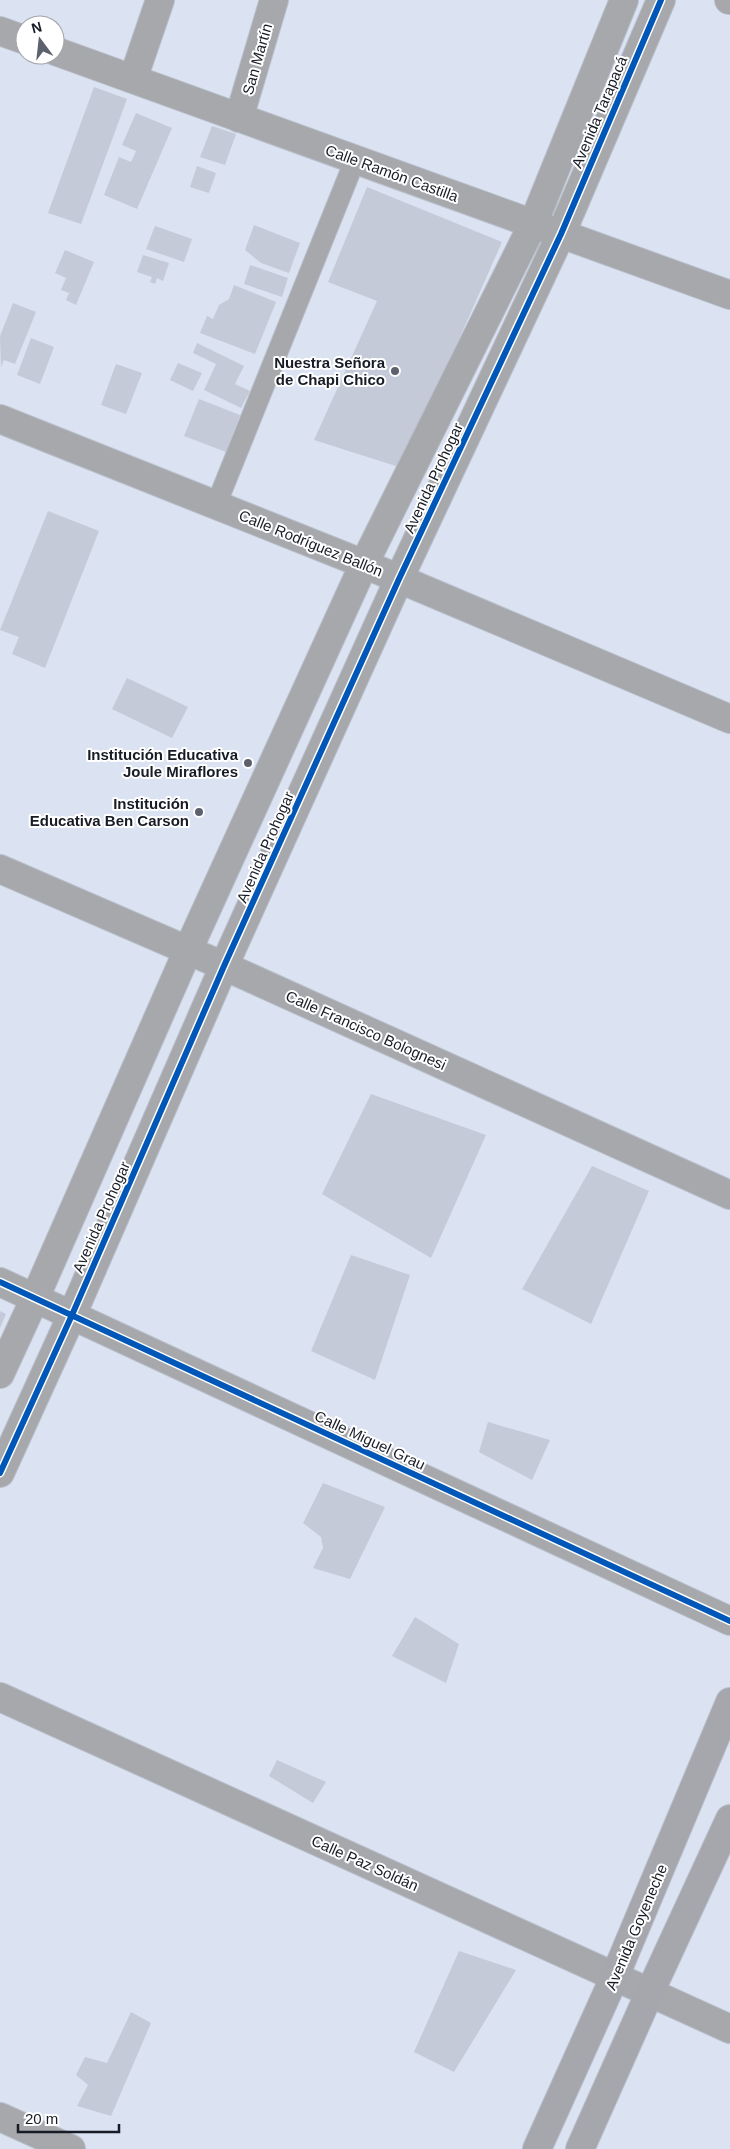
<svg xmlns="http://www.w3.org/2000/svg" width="730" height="2149" font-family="Helvetica,sans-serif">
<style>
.building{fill:#c4cad8}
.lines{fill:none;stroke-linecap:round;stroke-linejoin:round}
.service-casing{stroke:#b9bfcb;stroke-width:22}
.minor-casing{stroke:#b9bfcb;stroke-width:30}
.tertiary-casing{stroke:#b9bfcb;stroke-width:30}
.secondary-casing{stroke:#b9bfcb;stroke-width:30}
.service{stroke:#a6a8ac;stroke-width:20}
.minor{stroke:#a6a8ac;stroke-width:28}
.tertiary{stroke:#a6a8ac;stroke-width:28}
.secondary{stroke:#a5a7ad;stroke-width:28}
.cycleway-casing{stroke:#fff;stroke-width:9}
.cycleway{stroke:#0057b8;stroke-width:6}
.poi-dot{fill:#5c616d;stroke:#fff;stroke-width:2}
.labels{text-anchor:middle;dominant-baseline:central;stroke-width:4;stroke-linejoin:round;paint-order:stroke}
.street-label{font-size:15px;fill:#171b25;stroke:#fff}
.poi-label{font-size:15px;font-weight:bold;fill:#171b25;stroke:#fff;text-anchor:end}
</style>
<rect width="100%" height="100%" fill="#dbe2f2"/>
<!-- building -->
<path class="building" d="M94,87L127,99L81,224L48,213Z
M136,113L172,128L137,209L104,195L119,157L131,162L136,151L122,145Z
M212,126L236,134L225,165L200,157Z
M197,166L216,173L209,193L190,187Z
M367,187L502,242L402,468L314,440L377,301L328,282Z
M254,225L300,243L289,273L261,263L245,250Z
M155,226L192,239L184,262L146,249Z
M65,250L94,262L76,305L66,300L69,293L61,290L66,278L55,273Z
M143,255L169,263L163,281L157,278L155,284L150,282L152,277L137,272Z
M250,265L288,278L282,297L244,284Z
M234,285L276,302L255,354L200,333L207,316L213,319L219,305L229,299Z
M13,303L36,312L15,364L4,360L1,367L0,336Z
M31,338L54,347L40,384L17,375Z
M197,343L244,366L235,384L250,391L241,408L204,390L216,364L193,353Z
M178,363L202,373L193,391L170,380Z
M116,364L142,373L126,414L101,405Z
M199,399L240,415L226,452L184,436Z
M48,511L99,531L45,668L12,654L19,637L0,630Z
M127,678L188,707L172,738L112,709Z
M371,1094L486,1135L431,1258L322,1194Z
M592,1166L649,1191L591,1324L522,1289Z
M351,1255L410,1275L375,1380L311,1351Z
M0,1311L6,1314L0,1328Z
M488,1422L550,1440L532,1480L479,1452Z
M323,1483L385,1507L350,1579L313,1568L323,1548L321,1537L303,1523Z
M415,1617L459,1644L446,1683L392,1656Z
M277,1760L326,1782L313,1803L269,1776Z
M459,1951L516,1970L454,2072L414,2052Z
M131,2012L151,2023L111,2116L77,2106L88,2085L76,2075L85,2057L107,2063Z"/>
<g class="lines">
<defs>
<path id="service" d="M216,505L355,160"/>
<path id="minor" d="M729,0H730
M0,31L25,40
M55,51L730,295
M133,79L160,0
M239,118L274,0
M0,419L364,564L730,719
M0,869L224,966L730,1195
M0,1282L730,1621
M0,1697L730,2029
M0,2117L71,2149"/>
<path id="tertiary" d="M0,1374L35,1298L188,950L364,564L533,224L624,0
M0,1473L72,1315L224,966L399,579L561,234L661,0"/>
<path id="secondary" d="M537,2149L615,1976L730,1702
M580,2149L650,1992L730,1819"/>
</defs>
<!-- service casing -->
<use href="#service" class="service-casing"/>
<!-- minor casing -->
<use href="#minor" class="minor-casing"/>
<!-- tertiary casing -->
<use href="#tertiary" class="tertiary-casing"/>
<!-- secondary casing -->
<use href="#secondary" class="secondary-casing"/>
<!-- service -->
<use href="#service" class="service"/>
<!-- minor -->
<use href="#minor" class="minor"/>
<!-- tertiary -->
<use href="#tertiary" class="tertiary"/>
<!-- secondary -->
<use href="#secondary" class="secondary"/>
<defs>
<path id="cycleway" d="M0,1282L730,1621
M0,1473L72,1315L224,966L399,579L561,234L661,0"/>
</defs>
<!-- cycleway casing -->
<use href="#cycleway" class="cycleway-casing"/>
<!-- cycleway -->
<use href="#cycleway" class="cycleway"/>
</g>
<!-- markers -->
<g class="poi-dot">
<circle cx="395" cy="371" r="5"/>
<circle cx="248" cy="763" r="5"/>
<circle cx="199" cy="812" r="5"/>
</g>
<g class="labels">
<!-- street labels -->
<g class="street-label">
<text transform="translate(257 59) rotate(-74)">San Martín</text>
<text transform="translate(599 112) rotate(-67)">Avenida Tarapacá</text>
<text transform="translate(392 173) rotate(20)">Calle Ramón Castilla</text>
<text transform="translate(433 478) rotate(-65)">Avenida Prohogar</text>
<text transform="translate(311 543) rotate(22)">Calle Rodríguez Ballón</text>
<text transform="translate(265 847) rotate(-66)">Avenida Prohogar</text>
<text transform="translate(366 1030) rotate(24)">Calle Francisco Bolognesi</text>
<text transform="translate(101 1217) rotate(-66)">Avenida Prohogar</text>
<text transform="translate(370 1440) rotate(25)">Calle Miguel Grau</text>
<text transform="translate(365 1863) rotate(24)">Calle Paz Soldán</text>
<text transform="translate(636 1927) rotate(-67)">Avenida Goyeneche</text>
</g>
<!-- poi labels -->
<g class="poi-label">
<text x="385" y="362">Nuestra Señora<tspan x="385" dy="17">de Chapi Chico</tspan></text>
<text x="238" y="754">Institución Educativa<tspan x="238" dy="17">Joule Miraflores</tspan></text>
<text x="189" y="803">Institución<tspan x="189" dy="17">Educativa Ben Carson</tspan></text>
</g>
</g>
<!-- north arrow -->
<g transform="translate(40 40) rotate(345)"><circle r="24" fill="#ffffff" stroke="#a2a4a8"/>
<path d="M0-4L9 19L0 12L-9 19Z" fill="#5c616d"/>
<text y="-8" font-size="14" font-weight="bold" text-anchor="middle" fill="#171b25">N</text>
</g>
<!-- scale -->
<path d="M18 2124v8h101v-8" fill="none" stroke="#171b25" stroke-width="2.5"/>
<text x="25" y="2124" font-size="15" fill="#171b25" stroke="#ffffff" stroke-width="4" paint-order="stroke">20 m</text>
</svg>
